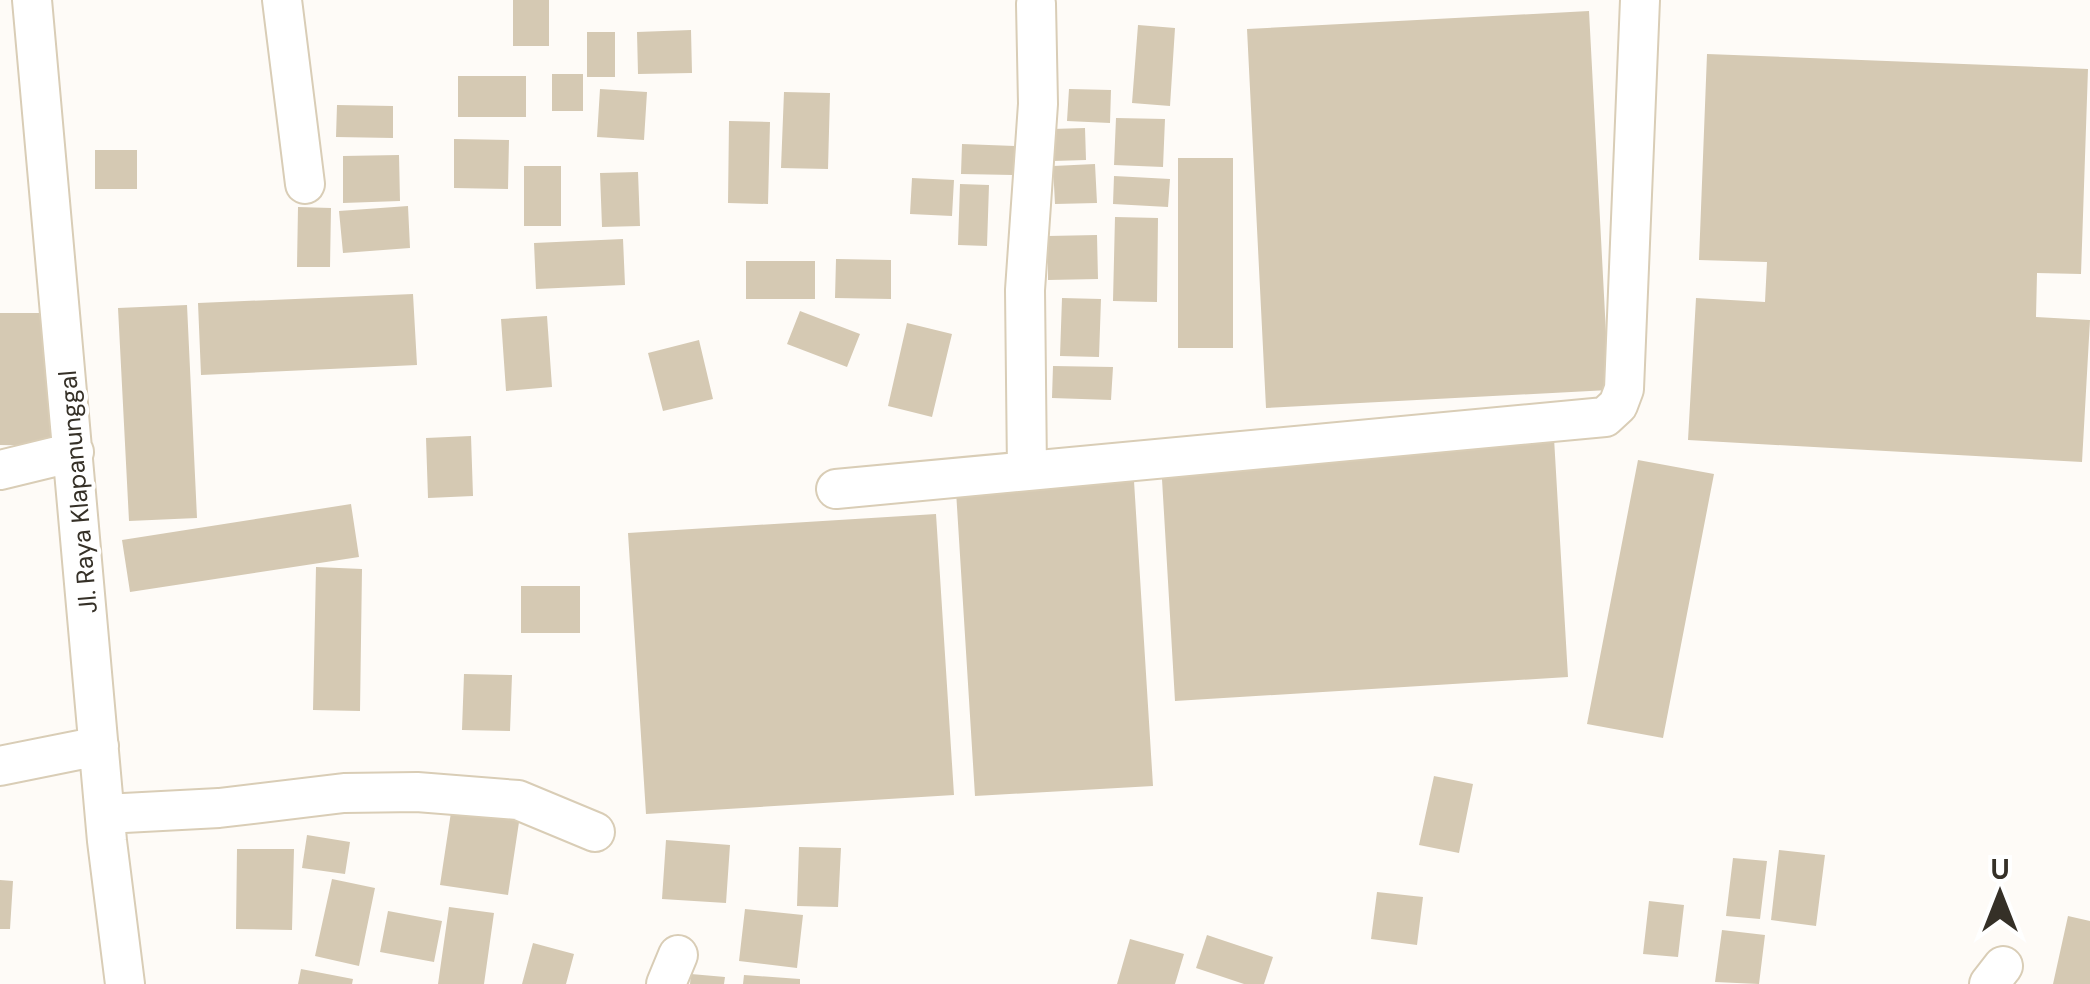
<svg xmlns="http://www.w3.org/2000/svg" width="2090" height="984" font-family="'DM Sans',sans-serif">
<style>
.building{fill:#d5c9b3}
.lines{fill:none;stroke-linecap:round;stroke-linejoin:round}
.minor-casing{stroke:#d9cdb6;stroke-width:42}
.minor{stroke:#fff;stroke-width:38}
.labels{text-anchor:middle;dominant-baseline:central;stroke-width:8;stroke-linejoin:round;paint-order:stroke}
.street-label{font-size:25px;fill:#353027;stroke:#fff}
</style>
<rect width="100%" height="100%" fill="#fefbf7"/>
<!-- building -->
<path class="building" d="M513,0H549V46H513Z
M1589,11L1609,390L1266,408L1247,29Z
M1138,25L1175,28L1170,106L1132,103Z
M691,30L692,73L638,74L637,32Z
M587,32H615V77H587Z
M1707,54L2088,69L2081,274L2037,273L2036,317L2090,320L2082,462L1688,440L1696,298L1765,302L1767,262L1699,260Z
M552,74H583V111H552Z
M458,76H526V117H458Z
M600,89L647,92L644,140L597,137Z
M1069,89L1111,90L1110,123L1067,121Z
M784,92L830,93L828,169L781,168Z
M337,105L393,106V138L336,137Z
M1116,118L1165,119L1163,167L1114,165Z
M729,121L770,122L768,204L728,203Z
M1085,128L1086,160L1053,161L1052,129Z
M454,139L509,140L508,189L454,188Z
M962,144L1015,146L1013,175L961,174Z
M95,150H137V189H95Z
M399,155L400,201L343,203V156Z
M1178,158H1233V348H1178Z
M1095,164L1097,203L1055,204L1053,166Z
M524,166H561V226H524Z
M638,172L640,226L602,227L600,173Z
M1114,176L1170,179L1168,207L1113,204Z
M912,178L954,180L952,216L910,214Z
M960,184L989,185L987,246L958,245Z
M408,206L410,248L343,253L339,211Z
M298,207L331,208L330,267H297Z
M1115,217L1158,218L1157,302L1113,301Z
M1097,235L1098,279L1048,280V236Z
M623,239L625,285L536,289L534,243Z
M836,259L891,260V299L835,298Z
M746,261H815V299H746Z
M413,294L417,365L201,375L198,303Z
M1062,298L1101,299L1099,357L1060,356Z
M187,305L197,518L129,521L118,308Z
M800,311L860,334L847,367L787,344Z
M0,313H54L53,446L0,445Z
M547,316L552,387L506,391L501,319Z
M907,323L952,334L932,417L888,406Z
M699,340L713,399L663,411L648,353Z
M1053,366L1113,367L1111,400L1052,398Z
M471,436L473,496L428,498L426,438Z
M1554,438L1568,677L1175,701L1161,462Z
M1638,460L1714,474L1663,738L1587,724Z
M1134,481L1153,786L975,796L956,491Z
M351,504L359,557L130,592L122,540Z
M936,514L954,795L646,814L628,533Z
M316,567L362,569L360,711L313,710Z
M521,586H580V633H521Z
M464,674L512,675L510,731L462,730Z
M1434,776L1473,784L1459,853L1419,845Z
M453,799L521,809L508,895L440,885Z
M307,835L350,842L345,874L302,868Z
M666,840L730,845L726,903L662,899Z
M799,847L841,848L838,907L797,906Z
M237,849H294L292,930L236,929Z
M1779,850L1825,855L1816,926L1771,920Z
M1733,858L1767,861L1760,919L1726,916Z
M332,879L375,888L359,966L315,956Z
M0,880L13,881L10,929H0Z
M1377,892L1423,897L1417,945L1371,939Z
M1649,901L1684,905L1678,957L1643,954Z
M449,907L494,913L484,984H438Z
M745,909L803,915L797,968L739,961Z
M388,911L442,921L434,962L380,952Z
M2068,916L2090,921V984H2053Z
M1722,930L1765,935L1759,984L1715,982Z
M1207,935L1273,957L1264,984H1244L1196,968Z
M1130,939L1184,954L1175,984H1117Z
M533,943L574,954L566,984H522Z
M301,969L353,979L352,984H298Z
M691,974L725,977L724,984H690Z
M744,975L800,979V984H743Z"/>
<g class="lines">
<defs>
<path id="minor" d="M32,0L107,841L125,984
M282,0L305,184
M0,470L74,452
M1027,471L1025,290L1038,104L1036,4
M836,489L1605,417L1618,405L1624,389L1640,0
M0,766L99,746
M105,814L219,808L344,793L417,792L518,800L595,832
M666,984L678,955
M1989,984L2003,966"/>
</defs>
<!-- minor casing -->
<use href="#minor" class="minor-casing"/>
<!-- minor -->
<use href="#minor" class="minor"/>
</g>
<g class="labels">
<!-- street labels -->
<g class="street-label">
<text transform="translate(78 492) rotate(-95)">Jl. Raya Klapanunggal</text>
</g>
</g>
<!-- north arrow -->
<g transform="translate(2000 894)" stroke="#ffffff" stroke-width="8" paint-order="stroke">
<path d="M0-8L18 38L0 25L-18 38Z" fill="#353027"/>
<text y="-15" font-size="28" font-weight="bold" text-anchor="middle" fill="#353027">U</text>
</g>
</svg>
